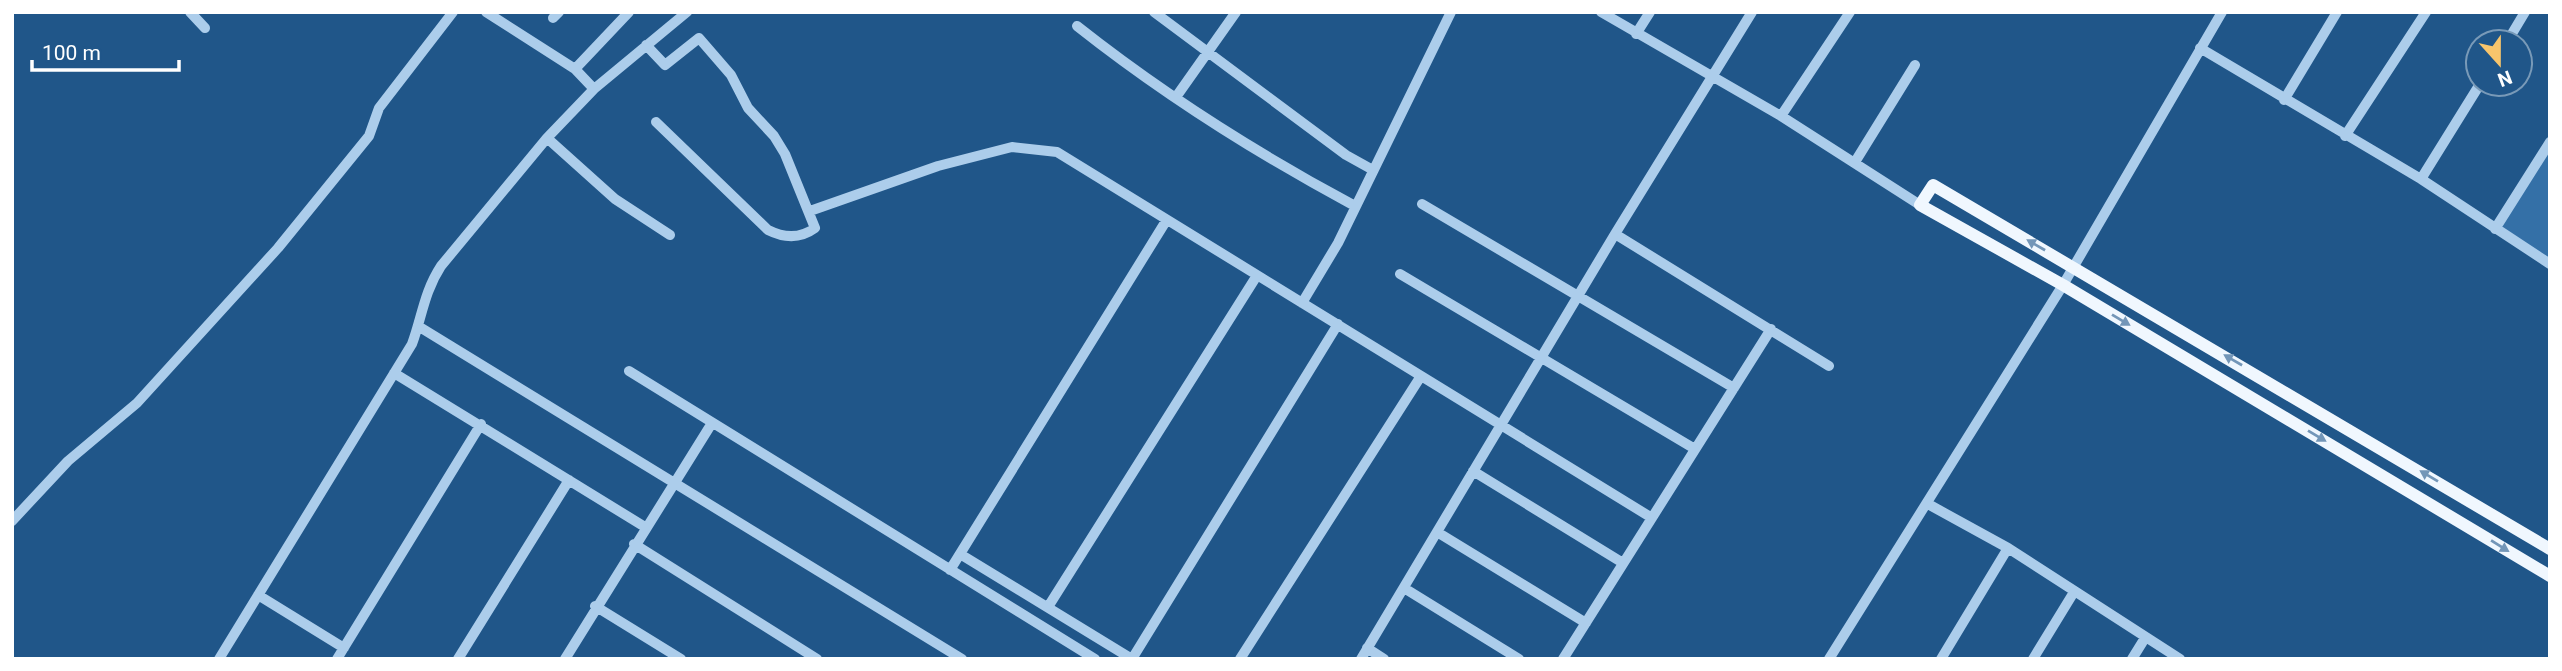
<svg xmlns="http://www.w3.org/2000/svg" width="2562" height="671" font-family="Roboto,sans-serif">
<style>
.green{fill:#3470a7}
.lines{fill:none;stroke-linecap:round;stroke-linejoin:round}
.minor{stroke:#accdeb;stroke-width:10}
.major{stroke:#f0f7fe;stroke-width:12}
.oneway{fill:#7396b8}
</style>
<rect width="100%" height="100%" fill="#205689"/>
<!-- green -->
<path class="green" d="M2550,142V264L2495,229Z"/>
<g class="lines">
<!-- minor -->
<path class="minor" d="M190,12L205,28
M486,12L575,69L594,89
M1154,12L1346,155L1373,170
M1601,12L1781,116L1920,205
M553,18L559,12
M1077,26C1163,94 1258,154 1355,206
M1636,34L1650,12
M2507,42L2525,12
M646,45L665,65L699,38L731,75L748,108L774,136L785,154L815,228C800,239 784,238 768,230L656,122
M2200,48L2421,179L2550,264
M575,69L629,12
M1176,97L1236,12
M2284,100L2337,12
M1781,116L1850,12
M2345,136L2426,12
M547,138L615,199L670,235
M1855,162L1915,65
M2421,179L2480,84
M1422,204L1734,388
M810,211L938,166L1012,147L1057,152L1652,518
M2495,229L2550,142
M1615,234L1829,366
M1400,274L1695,449
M1302,303L1338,243L1451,12
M418,326L962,659
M629,371L1095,659
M394,373L645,527
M1473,471L1623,563
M1928,504L2008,548L2180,659
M12,521L68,461L137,403L278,248L369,136L379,108L453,12
M1437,532L1586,623
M634,544L817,659
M960,554L1132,659
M950,570L1166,221
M1404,588L1519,659
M258,595L344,648
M595,606L681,659
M1048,607L1256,277
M1367,648L1384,659
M219,659L412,344C422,317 424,292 441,266L547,138L594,89L687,12
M337,659L481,424
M458,659L569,480
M565,659L712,423
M1132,659L1338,324
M1240,659L1421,376
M1361,659L1615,234L1752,12
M1563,659L1771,329
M1829,659L2063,285L2222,12
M1941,659L2008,548
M2033,659L2074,592
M2132,659L2145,638"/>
<!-- major -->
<path class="major" d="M2550,549L1933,185L1920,205L2063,285L2550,576"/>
</g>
<!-- one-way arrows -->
<defs><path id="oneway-solid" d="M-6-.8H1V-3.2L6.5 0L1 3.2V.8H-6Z" transform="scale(1.75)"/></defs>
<g class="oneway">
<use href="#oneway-solid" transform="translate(2036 245) rotate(-150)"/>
<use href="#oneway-solid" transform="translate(2121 320) rotate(31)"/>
<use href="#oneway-solid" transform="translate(2233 360) rotate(-150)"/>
<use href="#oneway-solid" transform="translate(2317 436) rotate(31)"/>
<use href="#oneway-solid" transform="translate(2429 476) rotate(-149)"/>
<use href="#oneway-solid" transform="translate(2500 546) rotate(32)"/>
</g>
<!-- border -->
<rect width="2562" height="671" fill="none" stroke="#ffffff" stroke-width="28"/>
<!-- north arrow -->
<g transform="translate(2499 63) rotate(159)"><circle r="33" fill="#205689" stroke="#799ab8" stroke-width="2"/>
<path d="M0-5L12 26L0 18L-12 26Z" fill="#f8c56c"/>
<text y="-10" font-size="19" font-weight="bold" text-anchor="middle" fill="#ffffff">N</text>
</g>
<!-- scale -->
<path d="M32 60v10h147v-10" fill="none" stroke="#ffffff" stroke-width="3.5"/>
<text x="42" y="60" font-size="21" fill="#ffffff" stroke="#205689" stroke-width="5" paint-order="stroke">100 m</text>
</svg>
